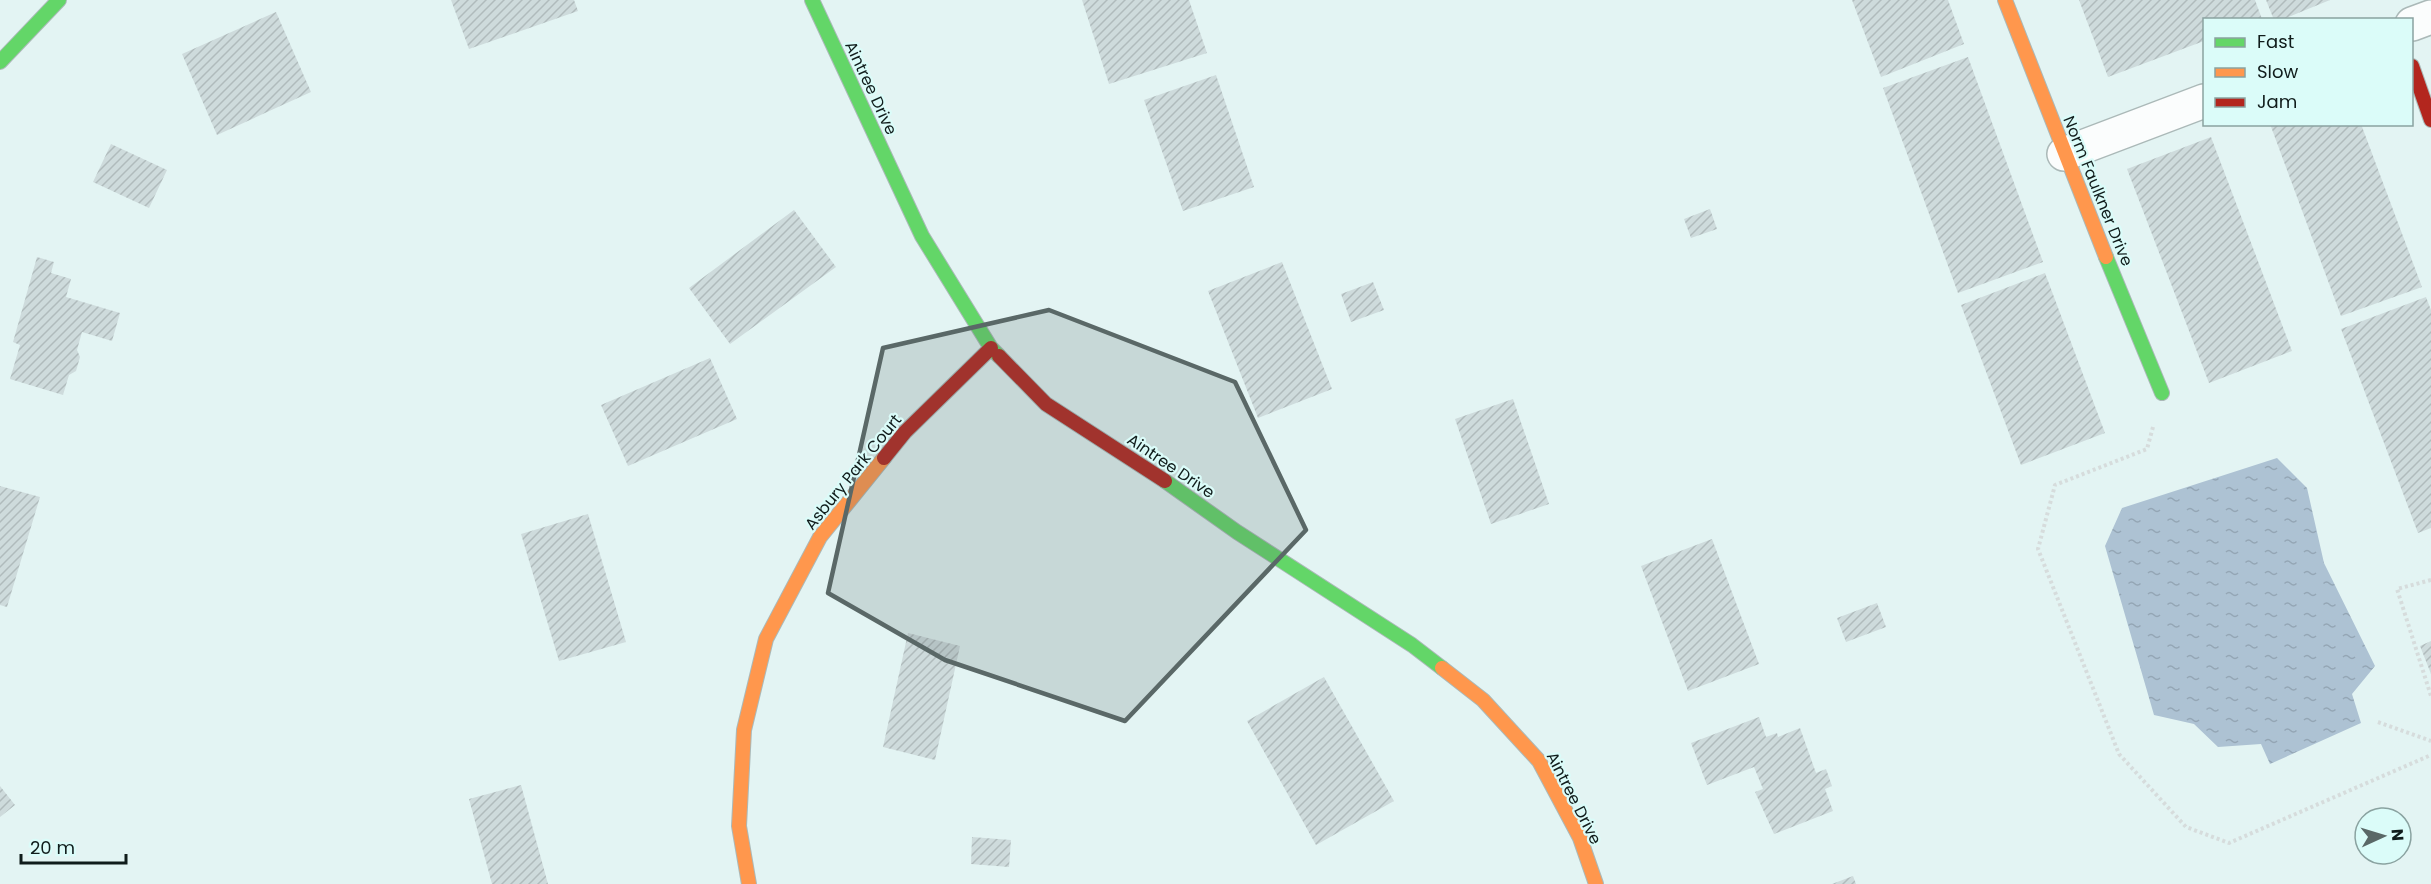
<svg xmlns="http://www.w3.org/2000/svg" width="2431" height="884" font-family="Poppins,sans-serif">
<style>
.water{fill:url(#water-ripples)}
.building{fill:url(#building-hatch)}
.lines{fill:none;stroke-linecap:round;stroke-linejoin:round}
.street-casing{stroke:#abb9b8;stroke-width:36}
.fast-casing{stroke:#abb9b8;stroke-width:16}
.slow-casing{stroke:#abb9b8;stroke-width:16}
.jam-casing{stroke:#abb9b8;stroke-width:16}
.path{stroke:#d6dcdc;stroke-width:4;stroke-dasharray:3 3;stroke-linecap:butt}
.street{stroke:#fbfdfd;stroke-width:33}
.fast{stroke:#63d668;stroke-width:14}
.slow{stroke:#ff974d;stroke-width:14}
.jam{stroke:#b3261e;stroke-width:14}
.marked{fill:#5a6867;fill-opacity:0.2;stroke:#5a6867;stroke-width:4.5;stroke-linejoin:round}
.labels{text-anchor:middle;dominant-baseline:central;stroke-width:4.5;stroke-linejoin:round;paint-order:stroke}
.street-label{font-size:16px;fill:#101c1b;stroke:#dbfcf9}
</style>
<defs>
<pattern id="water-ripples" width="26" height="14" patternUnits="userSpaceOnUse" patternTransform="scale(1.5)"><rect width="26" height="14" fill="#adc2d3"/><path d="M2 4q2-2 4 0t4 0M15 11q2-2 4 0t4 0" fill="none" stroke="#94a6b5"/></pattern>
<pattern id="building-hatch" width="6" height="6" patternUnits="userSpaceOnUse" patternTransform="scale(1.5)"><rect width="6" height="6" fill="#cedbdc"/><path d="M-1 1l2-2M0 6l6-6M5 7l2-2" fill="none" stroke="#b0bbbc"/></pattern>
</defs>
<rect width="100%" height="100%" fill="#e3f4f3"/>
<!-- water -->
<path class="water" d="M2277,458L2307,488L2324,563L2375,666L2352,694L2361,723L2270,764L2261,744L2218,747L2194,724L2154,715L2105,546L2122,508Z"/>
<!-- building -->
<path class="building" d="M451,0H574L578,11L469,49Z
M1082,0H1189L1207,53L1109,84Z
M1852,0H1948L1964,44L1881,77Z
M2079,0H2255L2262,19L2204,20V41L2108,77Z
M2266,0H2330L2281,20H2274Z
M276,12L311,92L217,135L182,54Z
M1968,57L2043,262L1958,293L1883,88Z
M1216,75L1254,187L1183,211L1144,100Z
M2270,124H2361L2422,287L2341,316Z
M2211,137L2292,351L2209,383L2127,169Z
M111,144L167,170L149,208L93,182Z
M1710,209L1717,229L1691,238L1684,219Z
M794,210L836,267L730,344L689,288Z
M37,257L54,262L51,273L71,279L66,297L120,313L112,341L82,332L77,350L80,357L76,371L69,375L63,395L10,379L20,345L13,342Z
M1282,262L1332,389L1258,418L1208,291Z
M2045,273L2105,433L2021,465L1961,305Z
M1373,282L1384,310L1351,322L1341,294Z
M2426,297L2431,310V528L2418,533L2341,329Z
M710,358L737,419L628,466L601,405Z
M1513,399L1549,504L1491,524L1455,419Z
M0,486L40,497L7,607L0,605Z
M588,514L626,642L559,661L521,534Z
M1712,539L1759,664L1688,691L1641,566Z
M1877,603L1886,627L1846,642L1837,618Z
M908,633L960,646L935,760L883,747Z
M2431,641V674L2420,646Z
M1324,677L1394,801L1316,845L1247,721Z
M1759,717L1766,737L1777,733L1778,737L1800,728L1816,773L1826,769L1832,786L1825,789L1833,811L1774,834L1755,792L1763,789L1754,767L1707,785L1691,743Z
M521,785L548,884H492L469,799Z
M0,786L15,805L0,817Z
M972,837L1011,840L1009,867L971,864Z
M1853,876L1856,884H1832Z"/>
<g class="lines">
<defs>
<path id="street" d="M2412,24L2431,17
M2064,154L2204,101"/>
<path id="fast" d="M812,0L922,236L991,348L999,356
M0,62L59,0
M2106,257L2162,393
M1165,481L1237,532L1412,645L1442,668"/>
<path id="slow" d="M2005,0L2106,257
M1442,668L1483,700L1539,761L1580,838L1596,884
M749,884L739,826L744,730L766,639L820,537L884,458"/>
<path id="jam" d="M2412,66L2431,120
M999,356L1046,404L1165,481
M884,458L905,432L991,348"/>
</defs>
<!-- street casing -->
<use href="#street" class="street-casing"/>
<!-- fast casing -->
<use href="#fast" class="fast-casing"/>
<!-- slow casing -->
<use href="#slow" class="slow-casing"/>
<!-- jam casing -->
<use href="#jam" class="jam-casing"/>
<!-- path -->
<path class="path" d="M2153,427L2147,449L2055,485L2038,549L2119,754L2186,827L2229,843L2431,755
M2431,580L2397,589L2431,696
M2378,722L2431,741"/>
<!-- street -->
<use href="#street" class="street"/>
<!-- fast -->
<use href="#fast" class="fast"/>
<!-- slow -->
<use href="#slow" class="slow"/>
<!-- jam -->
<use href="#jam" class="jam"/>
</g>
<!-- marked area -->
<path class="marked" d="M1049,310L1235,382L1306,530L1125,721L945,660L828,593L883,348Z"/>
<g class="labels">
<!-- street labels -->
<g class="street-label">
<text transform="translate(871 88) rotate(65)">Aintree Drive</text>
<text transform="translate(2098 191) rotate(68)">Norm Faulkner Drive</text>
<text transform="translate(1171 466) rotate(34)">Aintree Drive</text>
<text transform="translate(853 472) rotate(-51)">Asbury Park Court</text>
<text transform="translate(1574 798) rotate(63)">Aintree Drive</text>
</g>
</g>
<!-- legend -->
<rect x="2203" y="18" width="210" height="108" fill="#dbfcf9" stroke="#8aa2a0" stroke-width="1.5"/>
<rect x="2215" y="38" width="30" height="9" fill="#63d668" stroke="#8aa2a0" stroke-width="1.5"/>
<text x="2257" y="48" font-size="18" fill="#101c1b">Fast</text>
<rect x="2215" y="68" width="30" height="9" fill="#ff974d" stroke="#8aa2a0" stroke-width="1.5"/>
<text x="2257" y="78" font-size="18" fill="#101c1b">Slow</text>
<rect x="2215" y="98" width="30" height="9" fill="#b3261e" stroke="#8aa2a0" stroke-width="1.5"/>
<text x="2257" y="108" font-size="18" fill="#101c1b">Jam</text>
<!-- north arrow -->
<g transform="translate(2383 836) rotate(86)"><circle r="28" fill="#dbfcf9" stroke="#8aa2a0" stroke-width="1.5"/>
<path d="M0-4.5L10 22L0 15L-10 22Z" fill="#5a6867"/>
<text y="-9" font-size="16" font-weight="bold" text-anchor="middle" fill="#101c1b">N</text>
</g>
<!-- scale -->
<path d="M21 854v9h105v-9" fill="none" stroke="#101c1b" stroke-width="3"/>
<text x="30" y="854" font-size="18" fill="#101c1b" stroke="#dbfcf9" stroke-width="4.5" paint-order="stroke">20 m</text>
</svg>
